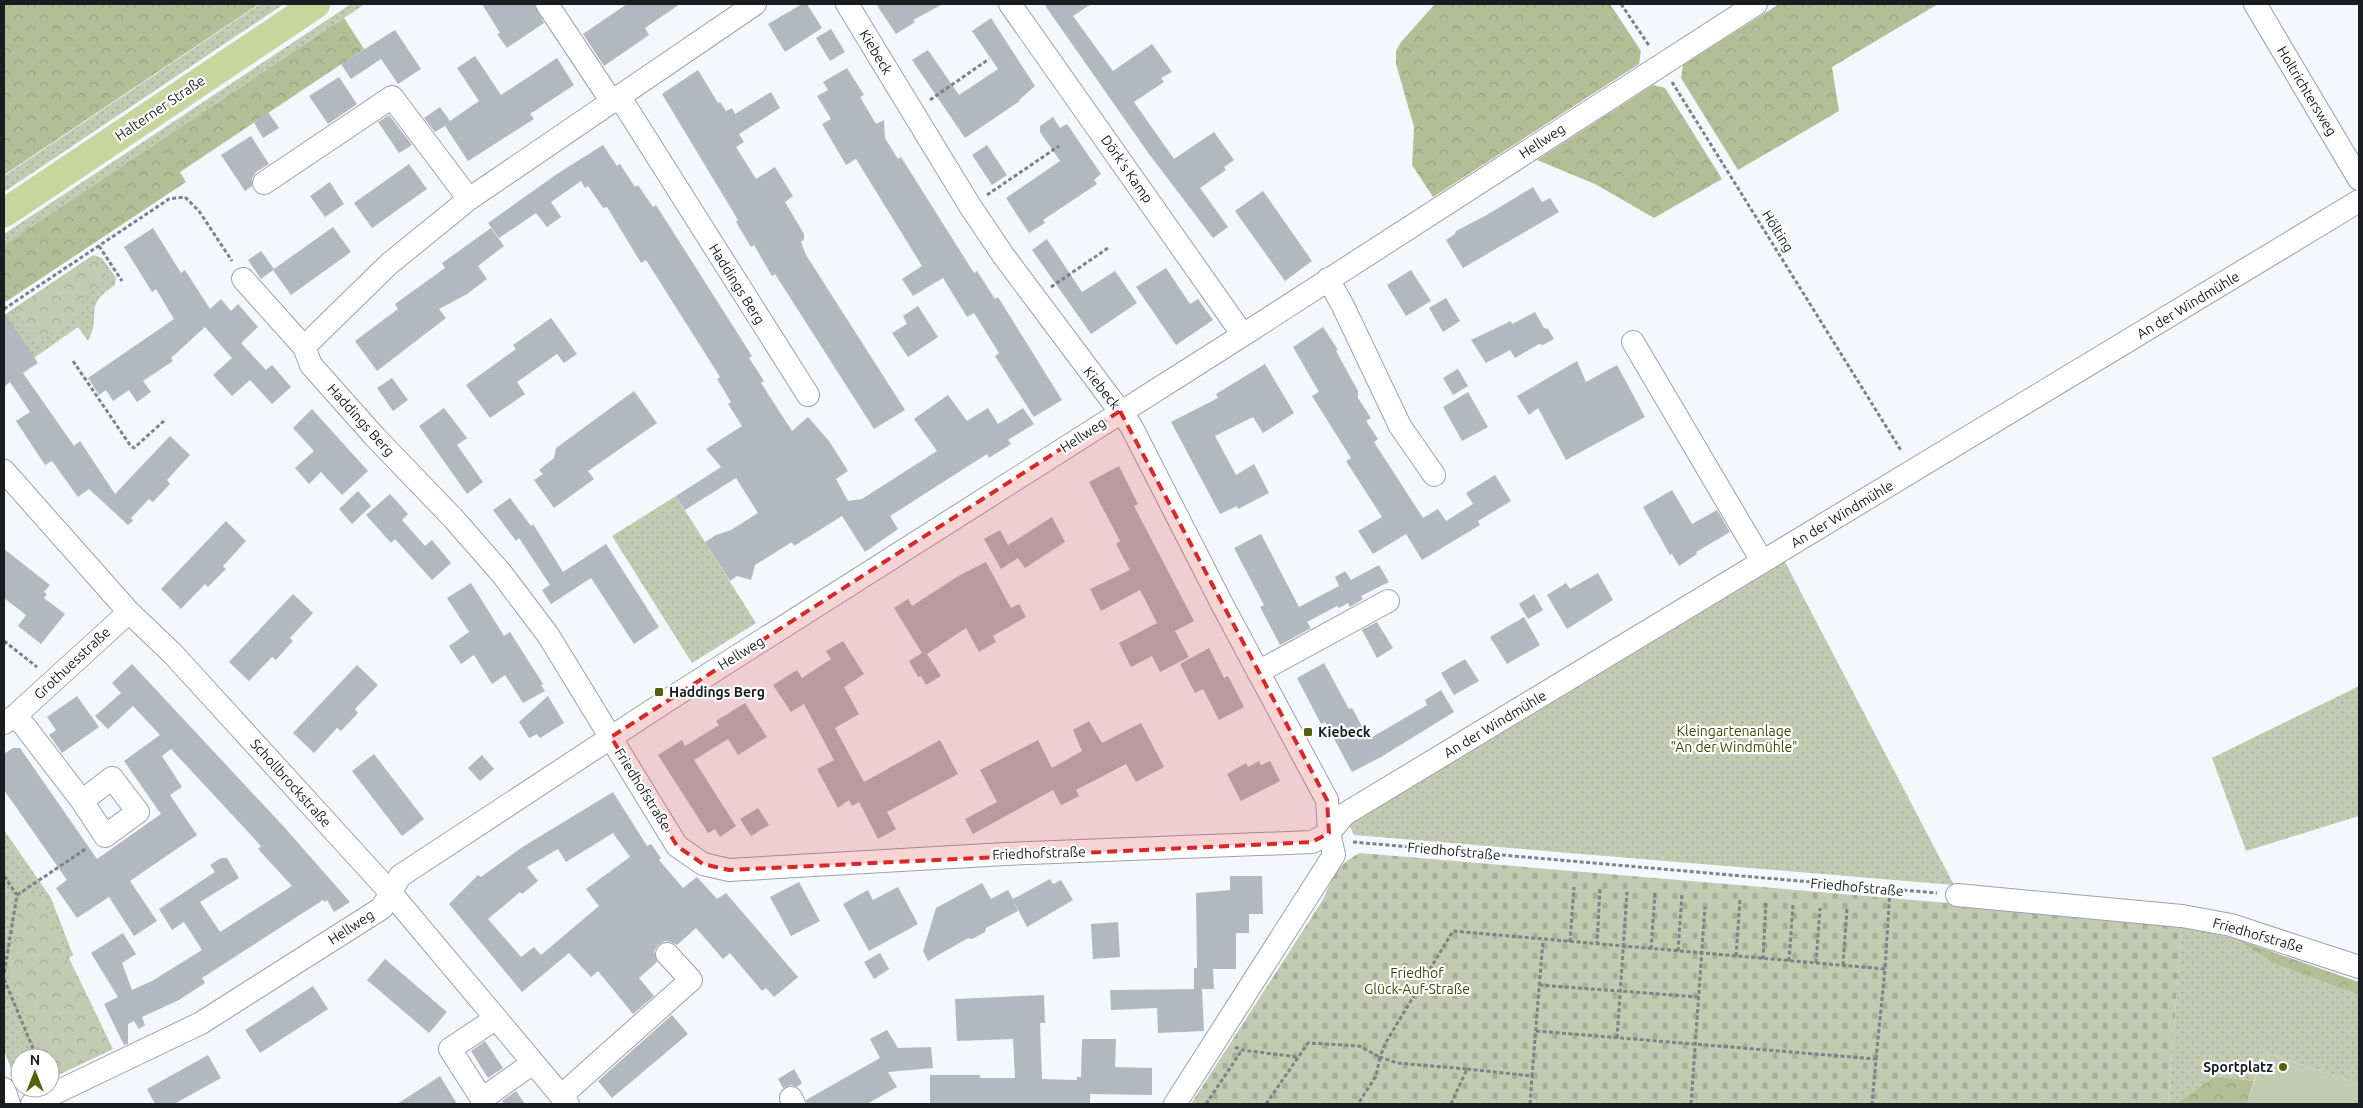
<svg xmlns="http://www.w3.org/2000/svg" width="2363" height="1108" font-family="Ubuntu,sans-serif">
<style>
.grass{fill:url(#grass-dots)}
.forest{fill:url(#forest-crowns)}
.cemetery{fill:url(#cemetery-stones)}
.park{fill:url(#park-crowns)}
.pitch{fill:#c3cab1}
.building{fill:#b2b7c0;fill-rule:evenodd}
.lines{fill:none;stroke-linecap:round;stroke-linejoin:round}
.minor-casing{stroke:#9ca1aa;stroke-width:24}
.major-casing{stroke:#d6d6d7;stroke-width:29}
.path{stroke:#7e8185;stroke-width:3;stroke-dasharray:4 2.5;stroke-linecap:butt}
.minor{stroke:#fff;stroke-width:22}
.major{stroke:#c8d69d;stroke-width:28}
.marked{fill:#d62828;fill-opacity:0.2;stroke:#d62828;stroke-width:4;stroke-dasharray:10 6;stroke-linejoin:round}
.poi-dot{fill:#526206;stroke:#fff;stroke-width:2}
.labels{text-anchor:middle;dominant-baseline:central;stroke-width:4.5;stroke-linejoin:round;paint-order:stroke}
.street-label{font-size:14px;fill:#1a1c1f;stroke:#fff}
.poi-label{font-size:14px;font-weight:bold;fill:#1a1c1f;stroke:#fff;text-anchor:start}
.park-label{font-size:14px;fill:#3b4706;stroke:#fff}
</style>
<defs>
<pattern id="grass-dots" width="8" height="8" patternUnits="userSpaceOnUse" patternTransform="scale(1.25)"><rect width="8" height="8" fill="#c3cab1"/><path d="M2 2h.1M6 6h.1" fill="none" stroke="#a7ad98" stroke-width="1.8" stroke-linecap="round"/></pattern>
<pattern id="forest-crowns" width="20" height="18" patternUnits="userSpaceOnUse" patternTransform="scale(1.25)"><rect width="20" height="18" fill="#b3be96"/><path d="M2 6a3 3 0 1 1 6 0M12 15a3 3 0 1 1 6 0" fill="none" stroke="#99a381"/></pattern>
<pattern id="cemetery-stones" width="16" height="16" patternUnits="userSpaceOnUse" patternTransform="scale(1.25)"><rect width="16" height="16" fill="#c3cab1"/><path d="M2 7V4a2 2 0 0 1 4 0v3zM10 15v-3a2 2 0 0 1 4 0v3z" fill="#a7ad98"/></pattern>
<pattern id="park-crowns" width="20" height="18" patternUnits="userSpaceOnUse" patternTransform="scale(1.25)"><rect width="20" height="18" fill="#c3cab1"/><path d="M2 6a3 3 0 1 1 6 0M12 15a3 3 0 1 1 6 0" fill="none" stroke="#a7ad98"/></pattern>
</defs>
<rect width="100%" height="100%" fill="#f4f8fd"/>
<!-- grass -->
<path class="grass" d="M260,4H284L4,192V176Z
M351,4H365L4,245V234Z
M93,255L102,258L116,278L115,285C81,307 103,315 88,341L78,327L34,358L9,321L4,325V315Z
M676,496L756,623L692,663L612,536Z
M1784,560L1954,885L1354,835L1348,822Z
M2359,686V816L2246,851L2212,758Z
M4,830L51,898L73,955L69,958L113,1049L50,1079V1058H20V1088H31L20,1093L4,1050Z
M2182,926L2233,938L2277,965L2359,995V1084L2264,1052L2254,1081L2215,1076L2175,1104H2168Z"/>
<!-- forest -->
<path class="forest" d="M4,4H259L4,175Z
M1435,4H1610L1641,51L1639,64L1433,197L1412,165L1414,127L1396,64V51L1401,42Z
M1779,4H1938L1832,67L1839,111L1738,170L1681,78L1683,65Z
M344,18L364,49L180,172L186,182L4,303V245Z
M1653,85L1665,88L1722,179L1654,218L1595,184L1537,160Z
M2233,938L2359,982V995L2277,965Z
M2215,1076L2254,1081L2247,1104H2175Z"/>
<!-- cemetery -->
<path class="cemetery" d="M1360,853L2150,920L2182,926L2168,1104H1191L1324,898C1333,875 1338,864 1360,853Z"/>
<!-- park -->
<path class="park" d="M93,261L101,266L108,278L84,293L80,316L38,341L13,309L85,263Z
M40,890L67,958L110,1048L51,1077L50,1058H43L9,976L19,900Z"/>
<!-- pitch -->
<path class="pitch" d="M2264,1052L2359,1084V1104H2247Z"/>
<!-- building -->
<path class="building" d="M482,4H534L544,23L507,48L497,34L500,33Z
M627,4H680L645,28L649,35L604,66L583,34Z
M802,4H807L822,28L785,52L768,24Z
M876,4H943L913,20L915,22L896,34Z
M1044,4H1091L1073,16L1113,71L1152,44L1172,72L1161,78L1164,82L1134,102L1174,159L1214,132L1234,160L1224,167L1226,170L1200,188L1228,227L1213,238L1149,154Z
M991,18L1035,86L1019,100L1020,101L965,138L912,60L928,50L959,95L998,69L972,31Z
M831,29L845,52L830,61L816,38Z
M395,30L421,69L398,84L381,59L351,79L341,64Z
M475,56L501,95L557,58L574,85L530,114L534,119L468,161L445,126L435,132L424,118L440,107L450,121L479,101L457,68Z
M847,68L864,95L860,97L876,124L884,120L885,138L898,159L901,157L974,273L977,271L995,299L998,297L1062,400L1034,417L995,356L999,353L974,313L967,317L943,278L913,296L902,279L922,266L856,159L846,165L822,124L831,119L817,96L828,90L823,82Z
M698,70L718,103L720,102L726,111L732,108L735,114L771,92L780,108L739,134L744,142L736,147L756,179L775,167L793,196L785,202L804,234V239L801,242L806,255L905,410L874,429L775,274L772,276L754,245L751,247L736,222L738,220L662,94Z
M339,77L357,104L328,124L309,96Z
M268,112L279,128L263,138L254,123Z
M389,115L412,145L399,153L378,122Z
M1053,117L1060,128L1067,124L1101,174L1094,180L1097,184L1043,220L1045,223L1029,233L1006,198L1060,161L1040,132V126Z
M251,136L269,164L256,172L252,178V186L245,191L221,155Z
M603,145L617,166L620,164L635,187L638,185L653,207L656,205L752,356L749,358L764,381L761,383L792,431L808,417L829,441L848,471L836,479L848,501L862,499L937,451L914,419L948,395L967,421L988,408L998,424L1023,408L1034,424L1008,440L1011,444L989,458L987,454L890,516L898,529L865,552L842,516L794,546L792,542L755,565L751,580L737,576L730,581L705,542L716,535L731,530L758,513L736,478L685,510L676,496L721,467L706,449L742,426L728,404L731,402L717,379L720,377L646,260L641,263L607,207L603,208L588,186L585,188L581,181L551,202L561,217L547,227L536,213L499,238L488,223L557,174Z
M987,145L1007,175L992,185L972,155Z
M409,164L427,189L372,228L354,203Z
M330,182L344,204L325,217L310,196Z
M1533,187L1542,202L1550,198L1559,212L1463,268L1446,240L1455,234L1456,231L1485,216Z
M1263,191L1312,261L1285,281L1235,211Z
M333,227L351,252L291,295L273,270L261,279L248,260L261,251L274,269Z
M153,228L181,273L185,270L210,309L221,299L231,311L238,304L258,327L241,343L266,370L272,365L291,387L272,404L250,380L232,396L213,375L232,358L205,327L171,358L173,361L143,381L151,392L137,402L129,390L113,401L106,390L99,395L88,378L174,319L156,289L152,292L124,247Z
M491,228L504,246L478,266L487,279L467,294L439,309L446,318L377,371L355,341L398,309L395,304L445,268L442,263Z
M1047,239L1082,292L1115,271L1137,303L1091,334L1032,250Z
M1166,268L1190,304L1198,299L1213,320L1176,345L1136,287Z
M1411,270L1431,301L1406,316L1387,285Z
M1446,298L1460,321L1443,332L1429,308Z
M918,306L938,337L908,357L892,333L907,324L903,316Z
M4,312L38,363L23,373L74,446L80,441L115,494L170,436L190,455L167,480L170,484L153,502L149,499L131,518L133,521L128,525L89,489L78,497L52,461L45,465L16,421L30,412L10,382L4,387Z
M1535,312L1544,328L1548,329L1554,339L1543,345L1539,344L1515,358L1510,350L1486,363L1471,340L1511,321L1512,324Z
M551,318L577,354L564,363L557,354L517,382L525,394L490,418L466,385L516,349L513,345Z
M1323,327L1338,350L1336,351L1358,391V398L1371,418L1366,421L1378,439L1374,442L1423,518L1438,509L1446,521L1473,504L1466,493L1495,475L1511,501L1478,521L1480,525L1422,560L1406,534L1373,554L1358,531L1382,517L1346,461L1351,458L1312,396L1319,392L1293,347Z
M1577,361L1586,382L1617,365L1645,417L1566,460L1538,408L1529,415L1517,396Z
M1265,364L1294,413L1263,433L1253,417L1215,436L1236,475L1254,464L1269,493L1238,509L1237,506L1220,514L1171,422L1218,398L1216,394Z
M1458,369L1468,386L1453,395L1443,378Z
M392,378L408,400L393,411L377,388Z
M634,391L657,423L588,471L594,479L554,508L534,480L543,474L539,470L554,458L556,448Z
M1468,392L1488,427L1462,441L1443,407Z
M444,408L467,438L457,445L483,482L467,494L419,426Z
M312,409L368,471L342,495L321,472L309,484L295,468L314,451L293,428Z
M1119,466L1138,504L1134,506L1194,621L1175,631L1189,657L1160,672L1152,656L1131,667L1119,643L1157,623L1140,590L1101,611L1090,589L1130,570L1116,544L1120,541L1089,482Z
M1672,490L1692,524L1717,510L1730,532L1696,552L1697,554L1679,566L1672,554L1670,555L1643,507Z
M358,491L371,506L352,524L339,509Z
M390,494L408,514L402,520L425,546L432,540L451,563L432,580L395,539L391,543L366,515Z
M510,498L531,526L533,524L563,572L606,544L659,627L634,644L591,578L551,604L542,590L550,585L519,538L516,541L493,510Z
M1052,517L1065,542L1025,568L1018,558L1001,569L984,539L1000,530L1008,545Z
M226,521L246,541L223,566L226,569L208,587L205,584L181,609L161,589Z
M1261,534L1299,607L1339,586L1335,577L1345,571L1351,580L1379,565L1389,582L1361,596L1363,599L1350,607L1348,603L1339,608L1337,606L1307,622L1311,628L1280,645L1260,607L1264,605L1234,548Z
M4,549L50,585L44,592L47,594L44,598L65,614L41,644L18,626L26,615L4,598Z
M986,562L1011,608L1019,604L1026,617L993,636L996,642L979,652L966,628L927,654L941,676L926,685L921,676L918,677L909,661L922,653L894,608L908,599L912,606L960,575Z
M1598,573L1613,600L1567,629L1547,595L1566,583L1570,589Z
M471,583L504,636L510,632L543,684L541,685L545,691L523,703L505,675L492,684L474,655L461,664L449,646L469,632L447,598Z
M293,594L313,613L290,638L293,641L276,660L272,657L249,681L229,662Z
M1534,594L1543,610L1528,619L1519,604Z
M1524,617L1540,645L1507,664L1490,637Z
M1377,622L1393,648L1377,658L1362,630Z
M843,641L864,674L844,687L859,714L835,728L864,782L940,740L958,774L887,812L896,829L878,839L859,802L852,806L849,800L838,808L817,769L834,760L804,704L791,712L773,685L797,670L802,678L831,659L826,651Z
M1209,648L1224,678L1228,676L1244,707L1219,720L1203,689L1195,693L1180,664Z
M1465,659L1479,681L1454,695L1441,673Z
M1324,663L1349,709L1352,708L1369,739L1427,705L1425,700L1441,690L1454,712L1381,757L1352,772L1325,722L1321,724L1297,678Z
M132,664L285,828L350,902L334,912L327,900L325,902L323,900L202,978L205,983L179,1000L142,1017L145,1025L139,1029L134,1021L128,1024V1044L124,1045L104,1004L118,997L91,953L123,933L136,954L122,963L132,990L152,981L202,950L184,922L172,930L159,909L215,872L210,865L221,858H227L239,878L200,902L220,932L292,886L258,849L261,846L171,749L162,756L182,787L170,795L197,835L130,881L157,921L134,936L109,897L77,918L56,888L67,880L4,790V754L13,748H20L97,859L161,814L124,761L160,735L133,706L108,729L95,716L121,693L112,683Z
M357,665L378,685L355,709L358,713L341,731L337,728L314,753L293,733Z
M77,696L99,727L62,753L49,735L56,730L47,717Z
M548,696L564,723L540,738L537,734L529,738L519,722Z
M745,703L767,737L738,755L728,739L694,760L736,826L720,837L715,829L708,833L658,755L682,740L685,746L719,725L716,721Z
M1089,721L1102,743L1141,723L1164,767L1136,782L1126,764L1076,790L1079,796L1061,805L1053,790L973,834L965,819L997,802L980,770L1038,740L1052,768L1082,751L1073,730Z
M374,754L424,819L402,836L352,771Z
M482,755L494,769L480,781L468,768Z
M1259,761L1261,765L1270,761L1280,781L1241,801L1227,774L1246,763L1248,767Z
M613,792L647,846L651,844L661,858L659,860L683,888L697,877L717,899L726,893L798,977L774,997L766,988L762,991L730,953L723,959L696,928L677,945L671,942L665,941L658,945L654,951L657,962L639,978L654,996L633,1014L598,971L591,977L569,953L522,992L449,904L478,875L481,877L524,846ZM613,833L630,857L586,889L599,906L541,955L534,947L521,957L488,919L520,892L522,894L538,881L527,867L558,849L566,862Z
M758,808L769,825L751,836L740,819Z
M1230,876H1262L1263,914H1249V933H1236V969H1213L1214,989H1194V968H1197L1196,893L1230,890Z
M1050,879L1053,884L1061,880L1073,900L1027,927L1013,900L1018,911L986,928L985,932L972,939L968,938L928,961L923,951L936,908L982,883L991,899L1008,890L1013,899Z
M799,882L820,921L791,936L770,897Z
M898,887L918,924L869,951L843,904L868,890L873,900Z
M1118,922L1120,957L1093,959L1091,924Z
M880,953L889,969L874,979L864,962Z
M385,959L447,1012L429,1033L367,980Z
M313,986L328,1009L260,1053L245,1030Z
M1202,989L1204,1031L1158,1033L1157,1008L1111,1010L1110,990Z
M1044,995L1045,1023H1040L1042,1079L1077,1080V1077H1081L1082,1039H1116L1115,1067L1152,1068V1095L1090,1094V1104H930V1075H980V1078H1015L1013,1039L957,1041L955,999Z
M672,1015L688,1034L612,1098L598,1081Z
M887,1030L898,1048L931,1047L933,1068L888,1072L897,1087L867,1104H807L806,1100L880,1058L870,1039Z
M485,1041L503,1068L488,1078L471,1051Z
M208,1055L221,1078L174,1104H155L147,1089Z
M794,1069L802,1083L797,1087L791,1085L783,1088L778,1079Z
M440,1076L457,1104H397L428,1084Z
M516,1091L525,1104H504L502,1101Z"/>
<g class="lines">
<defs>
<path id="minor" d="M547,4L612,102
M755,4L469,199L389,264L304,347L311,365L375,437L453,518L502,574L548,635L677,846L703,864L729,870L1005,854L1312,842L1329,833L1345,814L2359,201
M847,4L970,206L1003,255L1131,426L1223,606L1327,800L1329,833L1334,855L1175,1104
M1010,4L1243,335
M2255,4L2359,179
M619,96L808,395
M264,183L392,97L469,199
M243,279L304,347
M1328,279L1343,306L1400,426L1434,475
M1633,342L1762,561
M4,471L129,612L173,654L390,892L568,1104
M1258,672L1388,601
M16,715L82,801
M4,723L16,715L129,612
M112,778L138,812L105,836L82,801Z
M1957,895L2182,916L2231,925L2359,967
M495,1019L450,1049L482,1099L533,1063
M4,1089L9,1104
M561,1096L691,980L667,954
M791,1098L794,1104
M32,1104L201,1023L382,908L400,876L665,702L1243,335L1756,4"/>
<path id="major" d="M4,213L316,4"/>
</defs>
<!-- minor casing -->
<use href="#minor" class="minor-casing"/>
<!-- major casing -->
<use href="#major" class="major-casing"/>
<!-- path -->
<path class="path" d="M1621,4L1650,47
M1672,82L1902,452
M930,100L989,59
M987,195L1059,146
M99,246L122,281
M1051,287L1108,248
M4,309L169,199L185,197L199,211L232,261
M73,361L130,445L134,448L166,419
M4,641L37,667
M1353,842L1937,893
M4,876L17,895L4,974
M17,895L87,848
M1570,942L1574,887
M1597,945L1600,888
M1651,949L1655,893
M1678,951L1682,894
M1736,956L1740,900
M1763,959L1766,902
M1789,961L1793,905
M1816,963L1820,908
M1843,965L1847,909
M4,979L37,1058
M1539,985L1699,997
M1536,1031L1876,1059L1872,1104
M1617,1038L1627,892
M1235,1047L1242,1050L1297,1057
M1876,1059L1885,969
M1467,1069L1532,1076L1543,940
M1206,1104L1242,1050
M1266,1104L1308,1043L1359,1046L1380,1057L1376,1076L1358,1104
M1451,1104L1467,1069L1397,1063L1380,1057L1386,1042L1453,931L1885,969L1890,889
M1530,1104L1532,1076
M1691,1104L1705,907"/>
<!-- minor -->
<use href="#minor" class="minor"/>
<!-- major -->
<use href="#major" class="major"/>
</g>
<!-- marked area -->
<path class="marked" d="M1120,411L1327,800L1329,833L1312,842L729,870L703,864L677,846L611,737Z"/>
<!-- markers -->
<g class="poi-dot">
<rect x="654" y="687" width="10" height="10" rx="2.5"/>
<rect x="1303" y="727" width="10" height="10" rx="2.5"/>
<circle cx="2283" cy="1067" r="5"/>
</g>
<g class="labels">
<!-- street labels -->
<g class="street-label">
<text transform="translate(876 52) rotate(59)">Kiebeck</text>
<text transform="translate(2307 91) rotate(59)">Holtrichtersweg</text>
<text transform="translate(160 108) rotate(-34)">Halterner Straße</text>
<text transform="translate(1542 141) rotate(-33)">Hellweg</text>
<text transform="translate(1127 169) rotate(55)">Dörk's Kamp</text>
<text transform="translate(1778 231) rotate(58)">Hölting</text>
<text transform="translate(737 284) rotate(58)">Haddings Berg</text>
<text transform="translate(2188 305) rotate(-31)">An der Windmühle</text>
<text transform="translate(1102 388) rotate(52)">Kiebeck</text>
<text transform="translate(361 420) rotate(48)">Haddings Berg</text>
<text transform="translate(1083 435) rotate(-33)">Hellweg</text>
<text transform="translate(1842 514) rotate(-31)">An der Windmühle</text>
<text transform="translate(741 653) rotate(-32)">Hellweg</text>
<text transform="translate(72 663) rotate(-43)">Grothuesstraße</text>
<text transform="translate(1495 724) rotate(-31)">An der Windmühle</text>
<text transform="translate(291 783) rotate(48)">Schollbrockstraße</text>
<text transform="translate(643 789) rotate(58)">Friedhofstraße</text>
<text transform="translate(1454 851) rotate(5)">Friedhofstraße</text>
<text transform="translate(1039 853) rotate(-2)">Friedhofstraße</text>
<text transform="translate(1857 887) rotate(5)">Friedhofstraße</text>
<text transform="translate(351 927) rotate(-33)">Hellweg</text>
<text transform="translate(2258 935) rotate(16)">Friedhofstraße</text>
</g>
<!-- poi labels -->
<g class="poi-label">
<text x="669" y="692">Haddings Berg</text>
<text x="1318" y="732">Kiebeck</text>
<text x="2273" y="1067" text-anchor="end">Sportplatz</text>
</g>
<!-- park labels -->
<g class="park-label">
<text x="1734" y="731">Kleingartenanlage<tspan x="1734" dy="16">"An der Windmühle"</tspan></text>
<text x="1417" y="973">Friedhof<tspan x="1417" dy="16">Glück-Auf-Straße</tspan></text>
</g>
</g>
<!-- border -->
<rect width="2363" height="1108" fill="none" stroke="#1a1c1f" stroke-width="10"/>
<!-- north arrow -->
<g transform="translate(35 1073)"><circle r="24" fill="#ffffff" stroke="#a3a4a5"/>
<path d="M0-4L9 19L0 12L-9 19Z" fill="#526206"/>
<text y="-8" font-size="14" font-weight="bold" text-anchor="middle" fill="#1a1c1f">N</text>
</g>
</svg>
